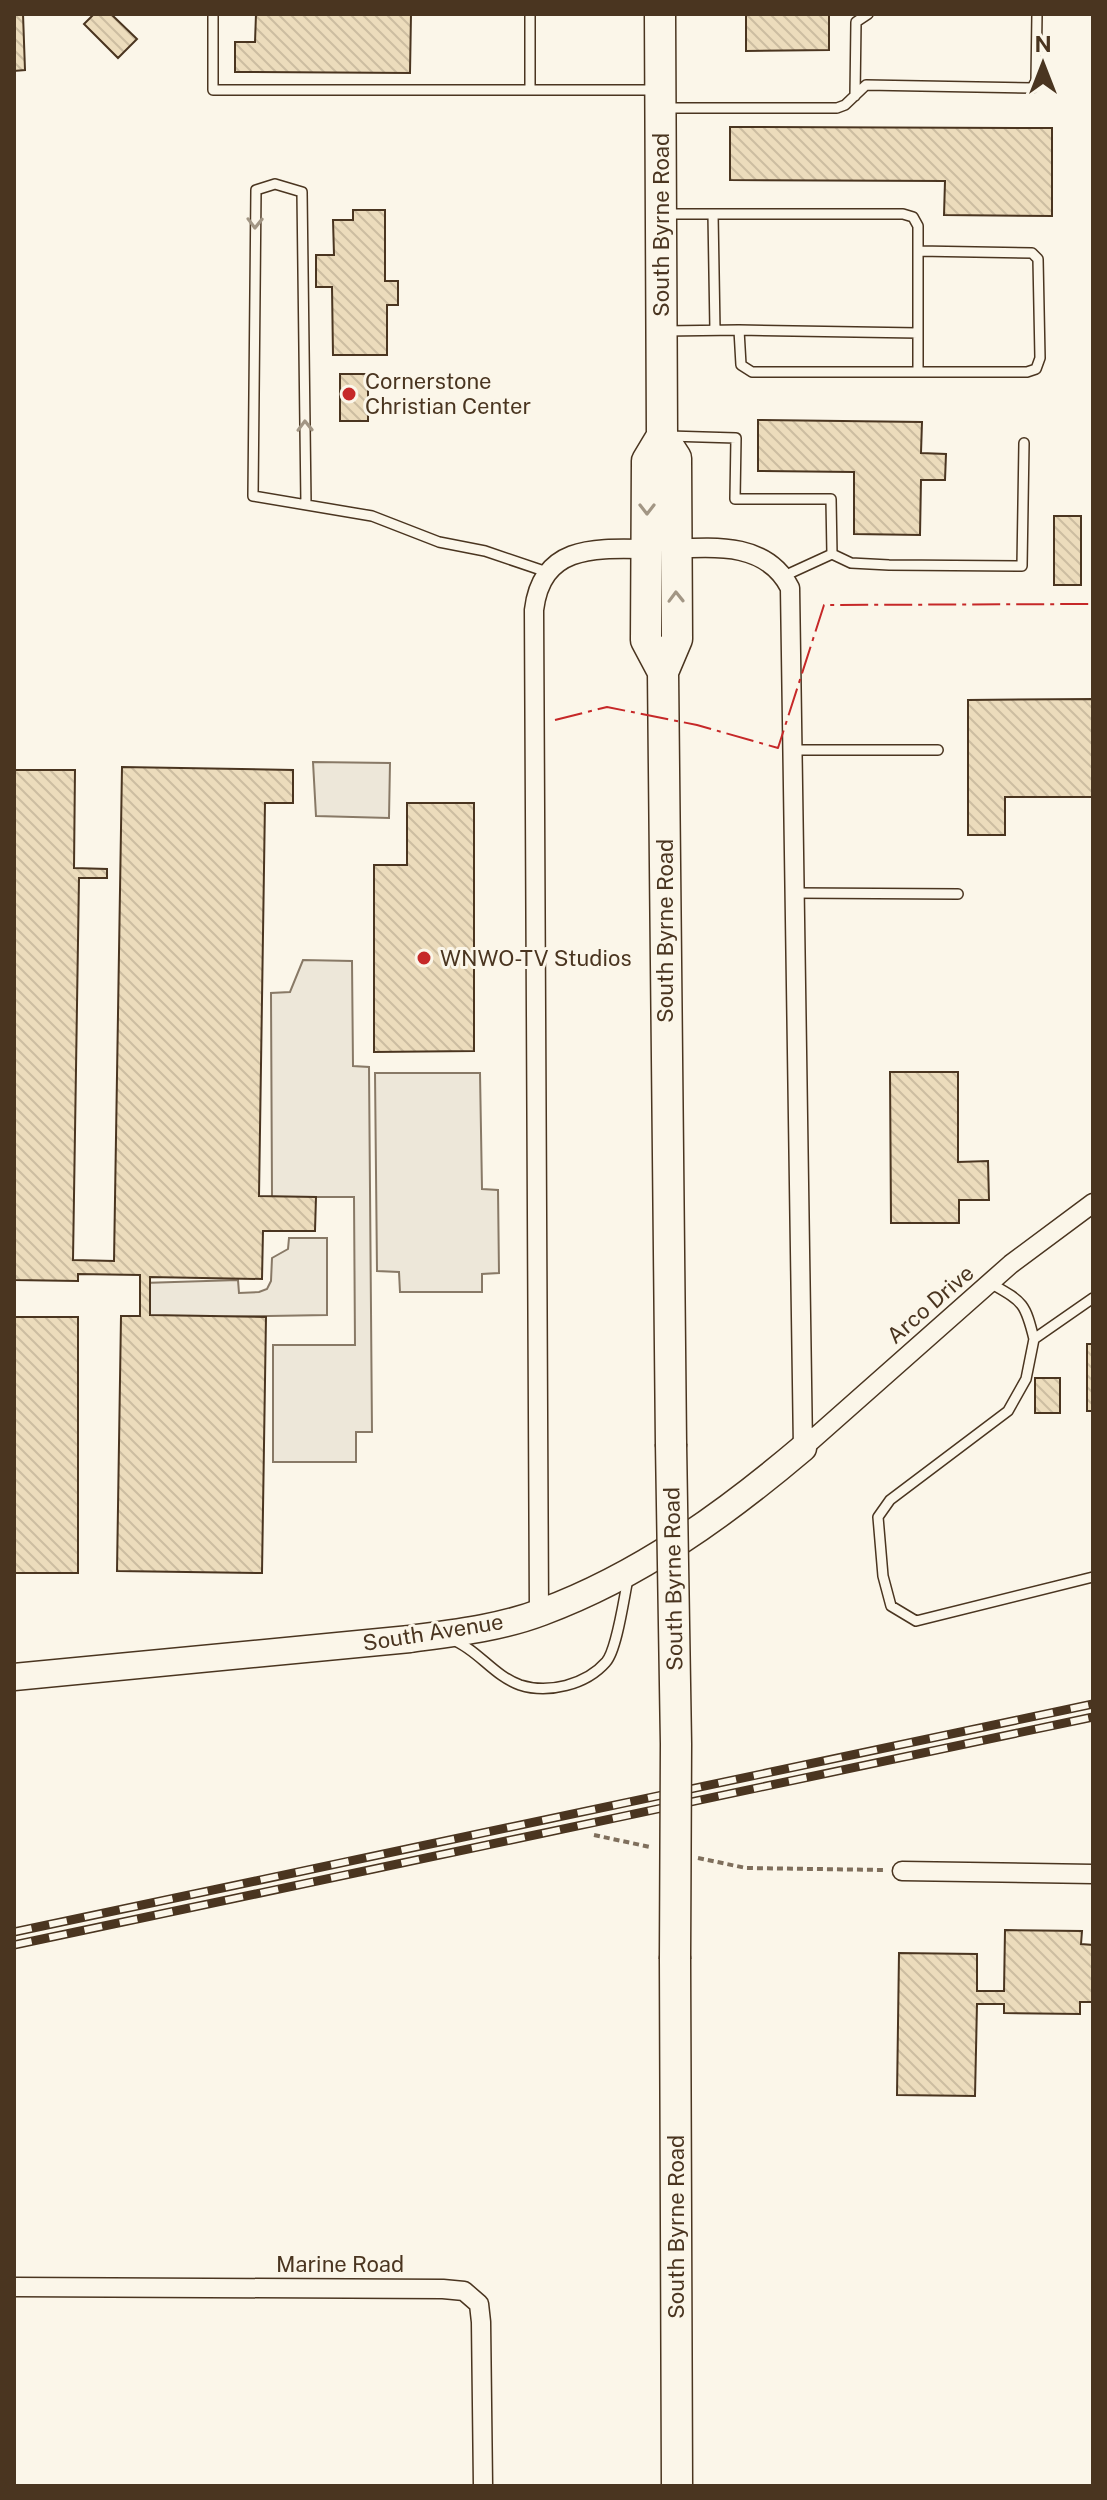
<svg xmlns="http://www.w3.org/2000/svg" width="1107" height="2500" font-family="'Public Sans',sans-serif">
<style>
.parking{fill:#ede7d9;stroke:#887966;stroke-width:2}
.building{fill:url(#building-back-hatch);stroke:#4a3520;stroke-width:2}
.lines{fill:none;stroke-linecap:round;stroke-linejoin:round}
.lane-casing{stroke:#4a3520;stroke-width:12}
.street-casing{stroke:#4a3520;stroke-width:21}
.secondary-casing{stroke:#4a3520;stroke-width:29}
.primary-casing{stroke:#4a3520;stroke-width:33}
.path{stroke:#7f6f5c;stroke-width:4;stroke-dasharray:6 4;stroke-linecap:butt}
.lane{stroke:#fbf6e9;stroke-width:9}
.street{stroke:#fbf6e9;stroke-width:18}
.secondary{stroke:#fbf6e9;stroke-width:26}
.primary{stroke:#fbf6e9;stroke-width:30}
.rail-casing{stroke:#4a3520;stroke-width:9}
.rail{stroke:#fbf6e9;stroke-width:6;stroke-dasharray:18;stroke-linecap:butt}
.primary-bridge-casing{stroke:#4a3520;stroke-width:33;stroke-linecap:butt}
.primary-bridge{stroke:#fbf6e9;stroke-width:30}
.power{stroke:#c62828;stroke-width:2;stroke-dasharray:28 6 4 6;stroke-linecap:butt}
.oneway{stroke:#a29684}
.poi-dot{fill:#c62828;stroke:#fbf6e9;stroke-width:3}
.labels{text-anchor:middle;dominant-baseline:central;stroke-width:6;stroke-linejoin:round;paint-order:stroke}
.street-label{font-size:22px;fill:#4a3520;stroke:#fbf6e9}
.poi-label{font-size:22px;fill:#4a3520;stroke:#fbf6e9;text-anchor:start}
</style>
<defs>
<pattern id="building-back-hatch" width="6" height="6" patternUnits="userSpaceOnUse" patternTransform="scale(2)"><rect width="6" height="6" fill="#ecdcbc"/><path d="M-1 5l2 2M0 0l6 6M5-1l2 2" fill="none" stroke="#ccbda1"/></pattern>
</defs>
<rect width="100%" height="100%" fill="#fbf6e9"/>
<!-- parking -->
<path class="parking" d="M313,762L390,763L389,818L316,816Z
M303,960L352,961L353,1066L369,1067L372,1432H356V1462H273V1345H355L354,1197H272L271,993L290,992Z
M375,1073H480L482,1189L498,1190L499,1273L482,1274V1292H400L399,1272L377,1271Z
M289,1238H327V1315L142,1318L143,1283L238,1280L239,1293L259,1292L267,1289L271,1281L272,1258L288,1249Z"/>
<!-- building -->
<path class="building" d="M14,14H23L25,70L14,71Z
M94,14H111L137,39L118,58L84,24Z
M256,14H411L410,73L235,72V42H255Z
M746,14H829V50L746,51Z
M730,127L1052,128V216L944,215L945,181L730,180Z
M353,210H385V281H398V305H387V355H333L332,287H316V255H334L333,220H353Z
M340,374H368V421H340Z
M758,420L922,422L921,453L946,454L945,480H921L920,535L854,534V472L758,471Z
M1054,516H1081V585H1054Z
M1093,699V797H1005V835H968V700Z
M122,767L293,770V803H265L259,1196L316,1197L315,1231H263L262,1279L150,1277V1315L266,1317L262,1573L117,1571L121,1316H140V1275L78,1274V1281L14,1280V770H75L74,868L107,869V878H79L73,1260L114,1261Z
M407,803H474V1051L374,1052V865H407Z
M890,1072H958V1162L988,1161L989,1200H959V1223H891Z
M14,1317H78V1573H14Z
M1087,1344H1093V1411H1087Z
M1035,1378H1060V1413H1035Z
M1005,1930L1082,1931L1081,1944L1093,1945V2002H1080V2014L1004,2013V2004H977L975,2096L897,2095L899,1953L977,1954V1991H1004Z"/>
<g class="lines">
<defs>
<path id="lane" d="M213,14V90H657
M530,14V90
M855,96L856,22L868,14
M664,108H837L845,105L866,85L1032,88L1036,81L1037,14
M664,214H903L913,217L918,226V251L1032,253L1038,259L1040,358L1036,369L1027,372H752L741,365L739,330L664,331
M713,214L715,330
M739,330L918,333V251
M918,372V333
M669,436L736,438L735,499H831L832,554L784,576
M306,504L302,192L275,184L256,190L253,496L372,516L439,542L485,551L547,572
M832,554L851,563L889,565L1022,566L1024,443
M793,750H938
M795,893L958,894
M990,1283C1023,1302 1025,1302 1034,1339L1093,1298
M1034,1339L1026,1379L1008,1411L890,1500L878,1517L883,1576L891,1606L916,1621L1093,1577
M453,1640C478,1650 494,1676 520,1685C548,1694 586,1685 606,1662C617,1650 624,1597 628,1579"/>
<path id="street" d="M675,549C718,546 768,544 790,588L803,1448
M803,1448L1011,1264L1093,1203
M539,1613L534,610C542,545 594,548 647,549
M902,1871L1093,1874
M14,2287L443,2289L464,2291L479,2304L481,2322L483,2486"/>
<path id="secondary" d="M14,1677L410,1639C454,1633 500,1628 542,1612C639,1576 724,1515 803,1448"/>
<path id="primary" d="M660,14L662,436L676,458L677,639L663,672L671,1444
M662,436L647,461L646,640L663,672
M675,1959L677,2486"/>
</defs>
<!-- lane casing -->
<use href="#lane" class="lane-casing"/>
<!-- street casing -->
<use href="#street" class="street-casing"/>
<!-- secondary casing -->
<use href="#secondary" class="secondary-casing"/>
<!-- primary casing -->
<use href="#primary" class="primary-casing"/>
<!-- path -->
<path class="path" d="M594,1835L650,1847
M698,1858L746,1868L884,1870"/>
<!-- lane -->
<use href="#lane" class="lane"/>
<!-- street -->
<use href="#street" class="street"/>
<!-- secondary -->
<use href="#secondary" class="secondary"/>
<!-- primary -->
<use href="#primary" class="primary"/>
<defs>
<path id="rail" d="M14,1932L1093,1704
M14,1945L1093,1717"/>
</defs>
<!-- rail casing -->
<use href="#rail" class="rail-casing"/>
<!-- rail -->
<use href="#rail" class="rail"/>
<defs>
<path id="primary-bridge" d="M671,1444L676,1744L675,1959"/>
</defs>
<!-- primary-bridge casing -->
<use href="#primary-bridge" class="primary-bridge-casing"/>
<!-- primary-bridge -->
<use href="#primary-bridge" class="primary-bridge"/>
<!-- power -->
<path class="power" d="M555,720L607,707L697,725L778,748L824,605L1093,604"/>
</g>
<!-- one-way arrows -->
<defs><path id="oneway-chevron" d="M-2-3.5L2.5 0L-2 3.5" fill="none" stroke-width="1.6" stroke-linecap="round" stroke-linejoin="round" transform="scale(2)"/></defs>
<g class="oneway">
<use href="#oneway-chevron" transform="translate(255 223) rotate(91)"/>
<use href="#oneway-chevron" transform="translate(305 426) rotate(-91)"/>
<use href="#oneway-chevron" transform="translate(647 509) rotate(90)"/>
<use href="#oneway-chevron" transform="translate(676 597) rotate(-91)"/>
</g>
<!-- markers -->
<g class="poi-dot">
<circle cx="349" cy="394" r="8"/>
<circle cx="424" cy="958" r="8"/>
</g>
<g class="labels">
<!-- street labels -->
<g class="street-label">
<text transform="translate(661 225) rotate(-90)">South Byrne Road</text>
<text transform="translate(665 931) rotate(-90)">South Byrne Road</text>
<text transform="translate(930 1304) rotate(-41)">Arco Drive</text>
<text transform="translate(673 1579) rotate(-91)">South Byrne Road</text>
<text transform="translate(433 1632) rotate(-9)">South Avenue</text>
<text transform="translate(676 2227) rotate(-90)">South Byrne Road</text>
<text x="340" y="2264">Marine Road</text>
</g>
<!-- poi labels -->
<g class="poi-label">
<text x="365" y="381">Cornerstone<tspan x="365" dy="25">Christian Center</tspan></text>
<text x="440" y="958">WNWO-TV Studios</text>
</g>
</g>
<!-- border -->
<rect width="1107" height="2500" fill="none" stroke="#4a3520" stroke-width="32"/>
<!-- north arrow -->
<g transform="translate(1043 64)" stroke="#fbf6e9" stroke-width="6" paint-order="stroke">
<path d="M0-6L14 30L0 20L-14 30Z" fill="#4a3520"/>
<text y="-12" font-size="22" font-weight="bold" text-anchor="middle" fill="#4a3520">N</text>
</g>
</svg>
